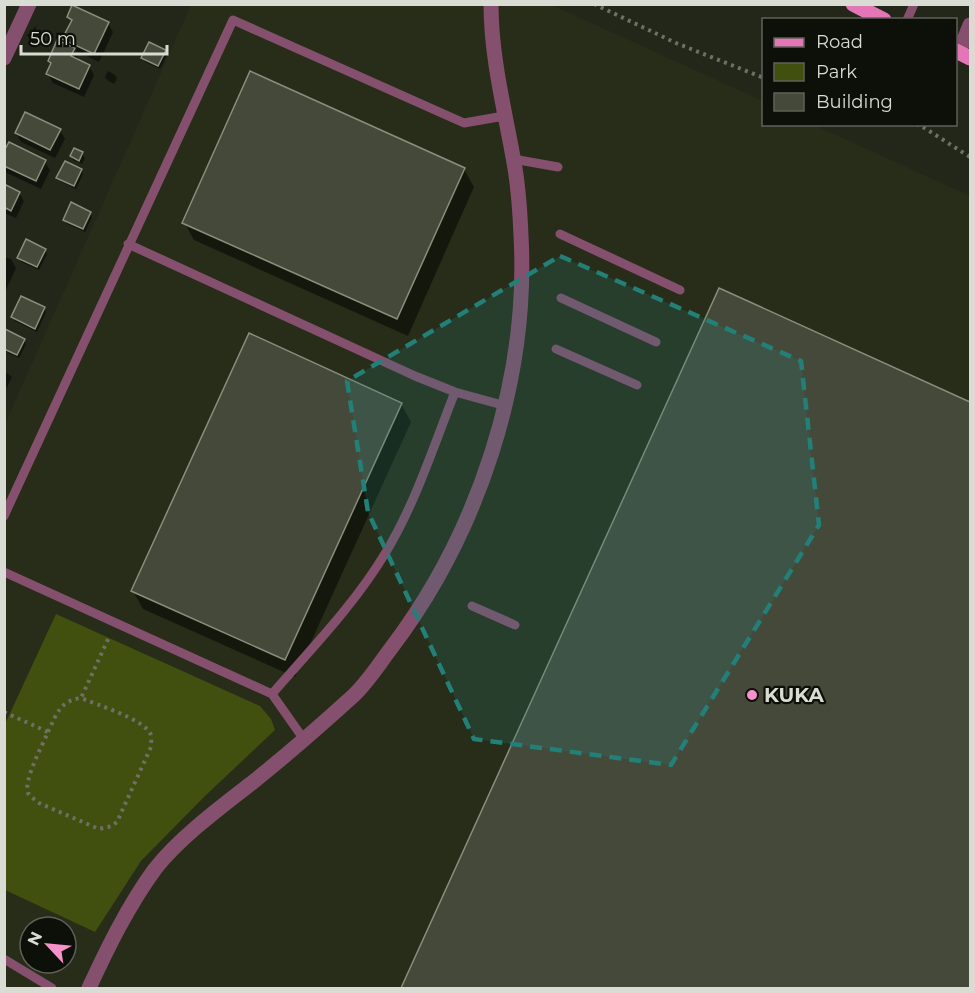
<svg xmlns="http://www.w3.org/2000/svg" width="975" height="993" font-family="Montserrat,sans-serif">
<style>
.built{fill:#272d18;fill-rule:evenodd}
.green{fill:#414f0f}
.shadow{fill:#0007}
.building{fill:#45493a;stroke:#898e7d;stroke-width:1.5}
.lines{fill:none;stroke-linecap:round;stroke-linejoin:round}
.path{stroke:#6d7165;stroke-width:4;stroke-dasharray:3 4.5;stroke-linecap:butt}
.service{stroke:#854f6e;stroke-width:9}
.minor{stroke:#854f6e;stroke-width:15}
.primary{stroke:#e476b8;stroke-width:15}
.marked{fill:#238078;fill-opacity:0.2;stroke:#238078;stroke-width:4.5;stroke-dasharray:12 8;stroke-linejoin:round}
.poi-dot{fill:#f890cc;stroke:#0d0f09;stroke-width:2}
.labels{text-anchor:middle;dominant-baseline:central;stroke-width:4.5;stroke-linejoin:round;paint-order:stroke}
.poi-label{font-size:20px;font-weight:bold;fill:#d9dcd2;stroke:#0d0f09;text-anchor:start}
</style>
<rect width="100%" height="100%" fill="#232719"/>
<!-- built -->
<path class="built" d="M191,5H552L763,101L764,124L814,125L970,196V988H5V424ZM30,927H66V963H30Z"/>
<!-- green -->
<path class="green" d="M56,614L260,706L271,719L275,730L204,797L141,861L95,932L5,890V724Z"/>
<!-- shadow -->
<path class="shadow" d="M68,17L108,23L113,32L99,62L74,50L78,58L77,61L89,66L94,75L84,97L53,83L48,74L52,66L49,61L69,47L64,39L72,23Z
M165,51L167,55L160,69L145,62L143,58Z
M108,71L115,75L117,79L114,84L107,80L105,77Z
M60,130L65,139L55,158L21,142L16,133Z
M74,150L82,154L85,158L82,164L73,160L71,156Z
M4,155L45,162L50,170L41,189L5,172Z
M464,169L474,187L408,336L194,240L184,222Z
M81,170L83,174L76,189L60,181L58,178Z
M4,185L19,193L24,201L16,218L4,213Z
M90,213L92,217L85,232L67,224L65,220Z
M45,250L47,254L39,270L21,262L19,258Z
M4,257L11,259L16,268L6,290Z
M720,290L970,403V988H403Z
M44,308L46,312L37,332L15,321L13,317Z
M6,331L24,340L26,344L19,358L4,351Z
M4,371L12,377L4,393Z
M401,404L411,422L295,677L143,609L133,591Z"/>
<!-- building -->
<path class="building" d="M72,5L109,22L94,54L62,39L72,20L67,17Z
M57,40L75,48L71,56L90,65L79,89L46,74L51,63L48,61Z
M149,42L166,50L158,66L141,58Z
M250,71L465,168L397,319L182,223Z
M25,112L61,129L50,150L15,133Z
M9,142L46,160L36,181L4,166V151Z
M74,148L83,152L79,161L70,156Z
M65,161L82,169L74,186L56,178Z
M4,184L20,192L11,211L4,207Z
M71,202L91,212L83,229L63,220Z
M26,239L46,249L37,267L17,258Z
M719,288L970,402V988H401Z
M21,296L45,307L35,329L11,317Z
M5,329L25,339L17,355L4,349Z
M249,333L402,403L285,660L131,591Z"/>
<g class="lines">
<!-- path -->
<path class="path" d="M594,4L676,43L764,78
M916,124L923,127L970,157
M4,712L48,732C43,744 23,781 28,793C31,797 35,800 39,803L99,829L112,826L117,822L151,747C151,743 152,737 150,733C141,718 97,705 81,698L110,635
M48,732C57,713 60,701 81,698"/>
<!-- service -->
<path class="service" d="M907,20L914,4
M513,159L558,167
M560,234L680,290
M128,244L415,376L455,392L506,406
M561,298L656,342
M556,349L637,385
M4,516L233,20L464,123L504,116
M4,572L272,694L305,741
M472,606L515,625
M272,694C312,648 355,604 386,552C416,502 434,445 455,392
M4,959L52,988"/>
<!-- minor -->
<path class="minor" d="M959,52L970,25
M4,58L29,4
M89,988C108,947 128,906 155,869C179,838 222,806 253,782C288,754 320,726 353,696C368,682 379,664 392,647C478,533 529,380 521,236C520,210 518,182 513,157C504,107 491,56 491,4"/>
<!-- primary -->
<path class="primary" d="M853,4L884,20
M956,51L970,58"/>
</g>
<!-- marked area -->
<path class="marked" d="M560,256L801,361L819,525L671,765L474,739L368,512L347,381Z"/>
<!-- markers -->
<circle class="poi-dot" cx="752" cy="695" r="6"/>
<g class="labels">
<!-- poi labels -->
<g class="poi-label">
<text x="764" y="695">KUKA</text>
</g>
</g>
<!-- border -->
<rect width="975" height="993" fill="none" stroke="#d9dcd2" stroke-width="12"/>
<!-- legend -->
<rect x="762" y="18" width="195" height="108" fill="#0d0f09" stroke="#5f6159" stroke-width="1.5"/>
<rect x="774" y="38" width="30" height="9" fill="#e476b8" stroke="#5f6159" stroke-width="1.5"/>
<text x="816" y="48" font-size="18" fill="#d9dcd2">Road</text>
<rect x="774" y="63" width="30" height="18" fill="#414f0f" stroke="#5f6159" stroke-width="1.5"/>
<text x="816" y="78" font-size="18" fill="#d9dcd2">Park</text>
<rect x="774" y="93" width="30" height="18" fill="#45493a" stroke="#5f6159" stroke-width="1.5"/>
<text x="816" y="108" font-size="18" fill="#d9dcd2">Building</text>
<!-- north arrow -->
<g transform="translate(48 945) rotate(296)"><circle r="28" fill="#0d0f09" stroke="#5f6159" stroke-width="1.5"/>
<path d="M0-4.5L10 22L0 15L-10 22Z" fill="#f890cc"/>
<text y="-9" font-size="16" font-weight="bold" text-anchor="middle" fill="#d9dcd2">N</text>
</g>
<!-- scale -->
<path d="M21 45v9h146v-9" fill="none" stroke="#d9dcd2" stroke-width="3"/>
<text x="30" y="45" font-size="18" fill="#d9dcd2" stroke="#0d0f09" stroke-width="4.5" paint-order="stroke">50 m</text>
</svg>
